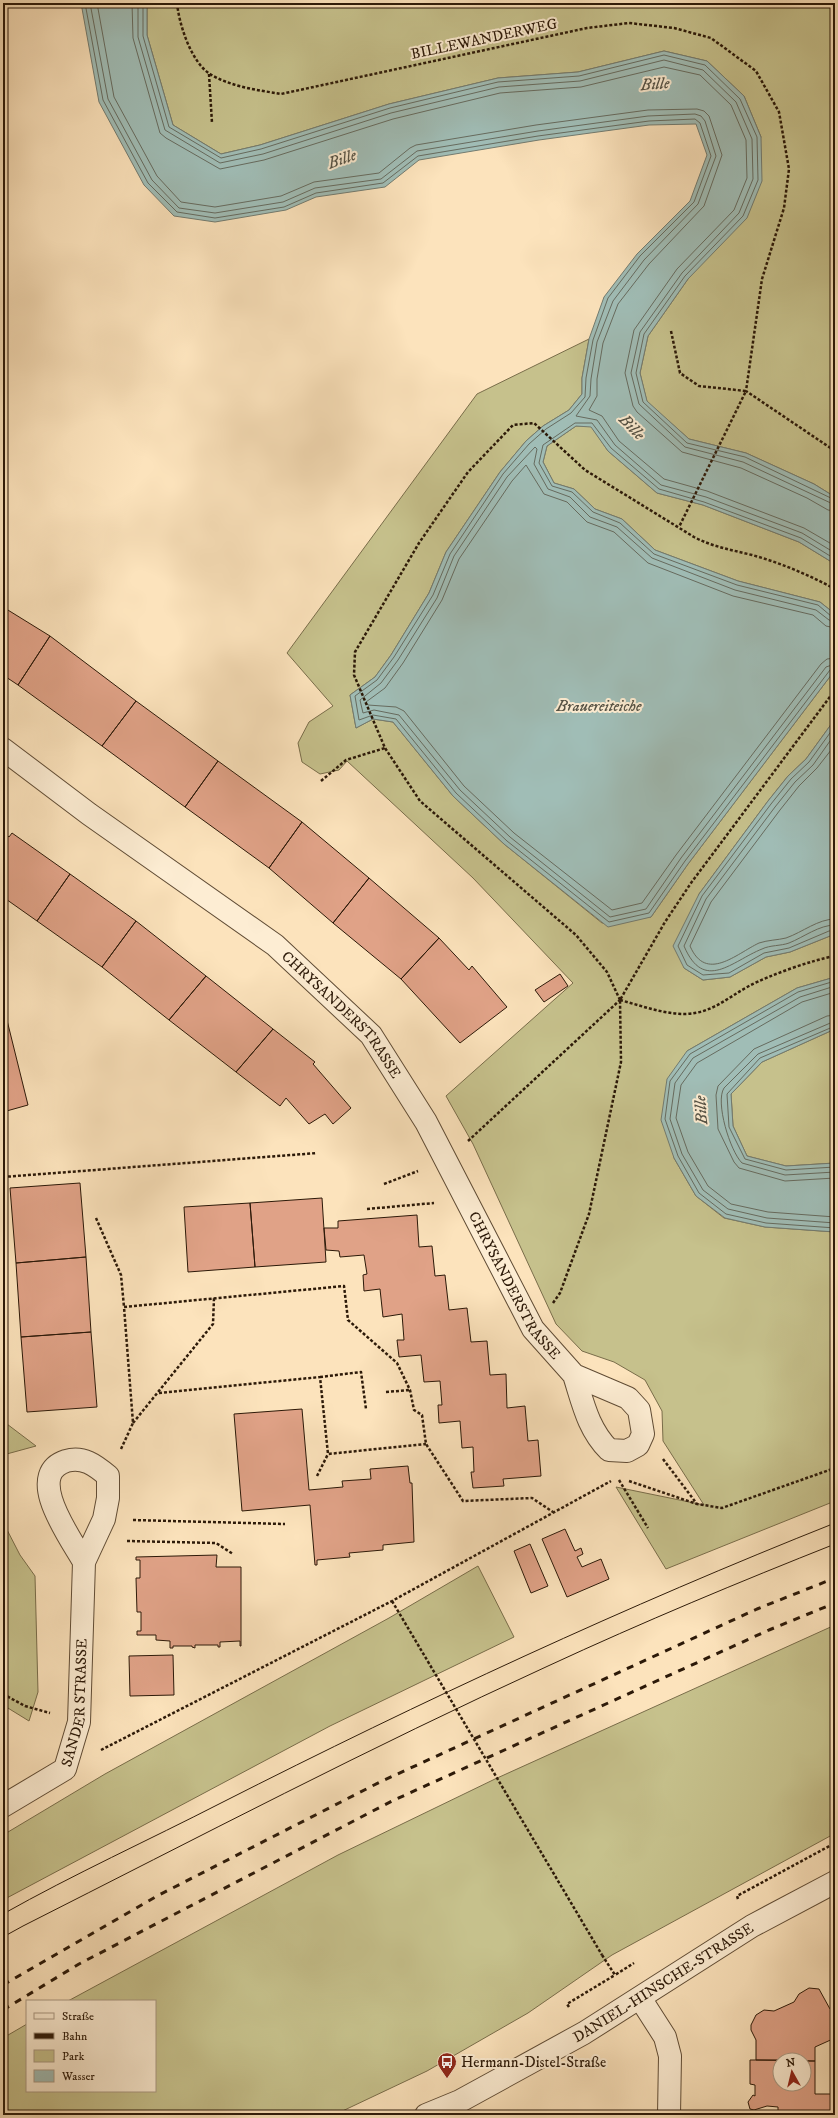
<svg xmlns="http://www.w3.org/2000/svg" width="838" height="2118" font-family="'IM FELL DW Pica',serif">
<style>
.green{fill:#c6c18c;stroke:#796d4a}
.water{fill:#a0bdb6;stroke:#727b70}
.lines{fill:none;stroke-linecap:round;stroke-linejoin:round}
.shore{stroke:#666b5f;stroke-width:1}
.building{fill:#e0a287;stroke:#2c1908}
.minor-casing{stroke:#604c35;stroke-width:24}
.path{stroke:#2c1908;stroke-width:2.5;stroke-dasharray:3 2;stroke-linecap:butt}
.minor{stroke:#fdedd3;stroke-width:22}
.tram{stroke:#2c1908;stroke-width:1}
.rail{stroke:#2c1908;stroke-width:3;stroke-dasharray:7 7;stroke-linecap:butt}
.path-bridge{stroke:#2c1908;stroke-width:2.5;stroke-dasharray:3 2;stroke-linecap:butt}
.labels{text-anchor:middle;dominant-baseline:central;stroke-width:4;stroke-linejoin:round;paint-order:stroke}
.street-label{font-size:15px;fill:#2c1908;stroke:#fdedd3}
.poi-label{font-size:15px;fill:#2c1908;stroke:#fdedd3;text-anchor:start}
.water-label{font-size:16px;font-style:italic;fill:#555245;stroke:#fdedd3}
</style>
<rect width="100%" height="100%" fill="#fce3bc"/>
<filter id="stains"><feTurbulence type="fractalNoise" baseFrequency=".005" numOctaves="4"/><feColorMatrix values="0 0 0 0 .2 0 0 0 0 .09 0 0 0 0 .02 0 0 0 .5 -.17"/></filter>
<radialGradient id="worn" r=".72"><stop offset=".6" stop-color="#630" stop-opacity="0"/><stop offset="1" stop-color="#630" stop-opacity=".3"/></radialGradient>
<!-- green -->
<path class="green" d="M147,3H835V497L814,484L746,453L689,439L647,402L640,373L648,336L688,279L761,137L744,96L707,61L664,51L578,72L498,78L389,104L260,145L221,154L173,125L147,35Z
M589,339L582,378V394L569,410L543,426L526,441L500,472L446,552L429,593L391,655L375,677L350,695L356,728L373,719L393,722L453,796L504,844L602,923L651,917L688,864L835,670V719L806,759L788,776L768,801L699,894L684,968L703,980L730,977L766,957L790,952L835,934V977L797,988L687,1051L674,1158L696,1196L724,1218L765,1227L835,1232V1501L666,1569L616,1487L704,1505L663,1441L662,1411L645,1380L614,1362L582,1351L556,1324L473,1144L446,1096L573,983L473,878L347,761L339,770L320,774L302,762L298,743L309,722L333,706L287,653L477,394Z
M576,426H591L608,451L657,493L703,505L799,542L835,564V614L820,602L738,581L655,550L622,519L595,509L574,489L554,483L543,462L547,446Z
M835,1029V1163L786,1166L747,1156L733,1126L731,1094L762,1062Z
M3,1421L36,1446L3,1455Z
M3,1522L20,1555L35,1576L38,1692L29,1721L3,1705Z
M478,1566L514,1637L330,1726L3,1900V1835L105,1774L389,1618Z
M835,1625V1832L832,1835L612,1955L528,2013L427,2071L334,2115H3V2038L27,2024V2091H155V2001H68L338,1855L495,1779Z"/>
<!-- water -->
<path class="water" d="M81,3H147V35L173,125L221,154L260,145L389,104L498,78L578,72L664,51L707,61L744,96L761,137L762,181L747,218L688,279L648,336L640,373L647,401L689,439L746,453L814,484L835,497V564L799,542L703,505L657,493L608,451L591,427L576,426L547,446L543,462L554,483L574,489L595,509L622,519L655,550L738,581L820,602L835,614V670L688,864L651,917L608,927L504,844L453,796L393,722L373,719L356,728L350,695L375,677L391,655L429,593L446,552L500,472L526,441L543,426L569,410L582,394V378L589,339L604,297L637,254L690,201L707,155L696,124L649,125L539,140L419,160L385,187L316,197L286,210L215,222L174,216L144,185L99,102Z
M835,719V934L790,952L766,957L730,977L703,980L684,968L673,946L699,894L768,801L788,776L806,759Z
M835,977V1029L762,1062L731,1094L733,1126L747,1156L786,1166L835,1163V1232L765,1227L725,1218L696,1196L674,1158L661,1120L667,1079L687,1051L797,988Z"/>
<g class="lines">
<!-- shore -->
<path class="shore" d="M85,3L103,100L148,183L177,212L215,218L284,207L316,193L383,183L418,156L538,136L649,121L695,119L700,123L711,156L694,202L640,256L608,298L593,340L586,378L585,397L571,413L546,429L529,444L503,474L450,554L433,595L394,657L377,680L355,696L359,720L373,715L396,719L456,793L507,841L609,922L649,913L685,861L830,670L835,669
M90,3L108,99L152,180L179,208L215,213L283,202L315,188L381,179L417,151L538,131L648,116L695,114L701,116L705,121L716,156L698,204L644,260L613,301L597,342L591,379L590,396L576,416L597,420L615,445L661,485L706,497L802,533L835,553
M97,3L114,97L157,176L181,202L215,207L281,196L314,182L379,173L410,148L416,145L536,125L648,110L697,109L704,111L709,116L722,155L704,206L649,264L618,304L603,343L597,379V396L589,410L602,416L619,441L664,479L707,491L804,528L835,546
M132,3L133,38L160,133L166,138L220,169L264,160L393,119L500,93L581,87L664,67L700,75L731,105L746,140L747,178L734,210L677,269L634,330L625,373L633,406L637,412L682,452L741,468L807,498L828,510L835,511
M138,3V37L165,130L220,163L263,154L391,113L499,87L580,81L664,60L703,70L736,102L752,139L753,179L739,213L682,273L640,332L631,373L639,404L685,447L743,462L835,505
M143,3V36L169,127L221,158L261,149L390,108L498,82L579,76L664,55L705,65L740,99L757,137L758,180L743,216L685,276L644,334L636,373L643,402L687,443L745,457L835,500
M835,559L801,538L704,502L659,489L611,448L592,423H575L543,445L539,463L552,486L572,492L593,512L620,523L654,554L737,585L818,605L831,616L835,617
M835,622L829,620L816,610L735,590L652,558L617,527L590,517L570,497L548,489L534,464L537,449L535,447L507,477L454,556L437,598L398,660L381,683L360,700L363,713L374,710L399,715L460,790L510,837L610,917L646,909L681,858L826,667L835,664
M835,628L826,626L813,615L733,596L648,563L614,532L587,522L567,502L544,494L526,465L512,481L459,559L442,600L403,663L385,688L366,702L368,705L396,707L404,711L464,786L514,833L612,910L642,903L676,855L821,664L827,659L835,658
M835,726L809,762L791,779L771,804L702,896L678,946L687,965L703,975L729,973L764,953L789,948L829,931L835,930
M835,734L813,765L795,782L775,807L706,899L684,946C704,993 732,961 762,949C770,945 781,946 789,943C804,937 819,925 835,925
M835,745L817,768L799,786L780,810L711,902L690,946C706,983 736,954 759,943C768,940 778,940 786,938C803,932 818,919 835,919
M835,981L798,992L690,1054L670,1081L665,1119L678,1156L699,1193L726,1214L766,1223L835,1228
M835,986L800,997L693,1058L675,1083L670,1119L682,1154L703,1190L728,1209L767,1218L835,1223
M835,992L802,1002L697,1063L681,1085L676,1118L688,1152L708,1186L731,1204L768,1212L835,1217
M835,1015L827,1016L754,1049L718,1086L716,1095L718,1129L734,1162L739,1168L785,1181L835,1178
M835,1021L758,1054L724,1088C715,1102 730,1151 742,1163L785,1175L835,1172
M835,1026L760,1058L727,1094L729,1127L745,1159L786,1170L835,1167"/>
</g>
<!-- building -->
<path class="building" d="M3,607L50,636L18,685L3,675Z
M50,636L136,701L102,746L18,685Z
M136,701L218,761L185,807L102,746Z
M218,761L302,822L269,868L185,807Z
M302,822L369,878L333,923L269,868Z
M3,832L9,837L12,833L70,874L37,921L3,897Z
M70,874L136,921L102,967L37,921Z
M369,878L439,938L401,979L333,923Z
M136,921L206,976L169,1020L102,967Z
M439,938L469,970L472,966L507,1007L460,1043L401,979Z
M560,974L568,986L544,1002L535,990Z
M206,976L273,1029L236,1072L169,1020Z
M3,1004L28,1105L3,1112Z
M273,1029L315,1062L313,1064L351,1108L333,1124L325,1114L309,1124L286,1098L280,1106L236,1072Z
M80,1183L86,1257L16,1263L10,1188Z
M322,1198L326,1262L255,1267L250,1203Z
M250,1203L255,1267L188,1272L184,1207Z
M417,1215L419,1247L432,1246L435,1276L445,1275L449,1310L467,1308L471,1342L487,1341L490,1375L506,1374L507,1408L525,1406L528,1441L538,1440L541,1476L503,1479L504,1486L473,1488L471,1472H474L473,1447L462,1448L460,1421L439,1423L438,1405H442L440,1381L424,1382L421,1355L399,1357L397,1340H404L402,1314L383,1317L380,1289L364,1291L363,1275L367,1274L364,1255L340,1257L339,1251L326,1250L324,1228H338V1221Z
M86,1257L91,1332L21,1337L16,1263Z
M91,1332L97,1407L27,1412L21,1337Z
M302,1409L309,1490L343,1487L342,1481L371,1479L370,1469L408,1466L410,1483H412L414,1542L383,1545V1550L349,1553L350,1557L317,1560V1565H315L310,1505L242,1511L234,1414Z
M565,1529L575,1551L581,1548L583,1554L577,1557L582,1567L601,1559L609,1579L567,1597L542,1539Z
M530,1544L548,1586L531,1593L514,1551Z
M217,1555L216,1567H241V1646H240V1641L220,1642V1647H218V1645H195V1648L192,1647V1646H173V1648H170V1641L156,1640V1635H137V1631H141V1612H137L136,1578H140V1560H136V1557Z
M173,1655L174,1695L130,1696L129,1656Z
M809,1988L819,1989L830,2009L835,2006V2038L815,2047V2061L756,2060V2040L751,2030V2025L756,2015L764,2010L774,2011L794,2002L799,1994Z
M750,2060H780V2084H804V2061H815V2094H835V2114L778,2115V2107L767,2106L754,2110L750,2109L748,2102L753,2095L755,2096V2085L750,2084Z"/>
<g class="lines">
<defs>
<g id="minor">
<path id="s1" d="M3,749L89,814L275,945L371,1035L426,1122L533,1329L574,1375L628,1398L639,1410L643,1434L638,1445L627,1451L609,1450C588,1429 583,1403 574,1375"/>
<path id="s2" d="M3,1806L65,1769L79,1722L84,1562L104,1519L108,1498V1476C95,1465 83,1456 66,1461C23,1475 72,1540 84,1562"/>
<path d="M640,1998L665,2037L670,2056L669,2115"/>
<path id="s3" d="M426,2115L460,2101L584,2033L752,1926L835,1882"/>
</g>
</defs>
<!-- minor casing -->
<use href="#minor" class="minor-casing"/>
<!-- path -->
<path class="path" d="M177,3C179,24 191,62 210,74C231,87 258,90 281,94L587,28L629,23L674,28L711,38L756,71L779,112L789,169L784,208L762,279L746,391L835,451
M209,74L212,123
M671,331L680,373L699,386L746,391L679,527
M321,781L346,760L385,748
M620,1000L607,972L576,935L420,801L385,748L354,675L355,652L419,543L468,472L513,425L534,423L585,470L694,537C713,547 732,550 752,555C781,563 809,575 835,589
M620,1000C642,1006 663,1014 686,1014C712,1013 727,998 749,986C770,975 812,960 835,956
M468,1141L620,1000
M3,1177L317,1153
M384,1184L418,1171
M367,1209L434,1203
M96,1218L121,1275L124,1307
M553,1303L560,1293L589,1214L621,1062L620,1000L665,922L691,883L835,690
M320,1377L361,1372L366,1409
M386,1392L410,1390
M159,1393L320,1377L328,1454L426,1444
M133,1423L213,1324L214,1298
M121,1449L133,1423L124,1307L344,1286L348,1320L397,1363L410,1390L414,1410L422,1415L426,1444L463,1501L532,1498L553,1512
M663,1459L697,1504L722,1508L835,1468
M317,1476L328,1454
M619,1480L648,1528
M629,1481L697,1504
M133,1520L285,1524
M127,1541L216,1543L233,1554
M3,1694L25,1706L50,1713
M101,1750L392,1601L611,1481
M738,1899L737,1896L835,1843
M602,1955L615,1975L634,1963
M569,2007L567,2004L615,1975"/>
<!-- minor -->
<use href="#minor" class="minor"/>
<!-- tram -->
<path class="tram" d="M3,1914C74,1874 149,1840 221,1803C422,1701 626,1606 835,1523
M3,1937L23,1926C197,1838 371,1747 548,1666C643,1622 739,1582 835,1544"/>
<!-- rail -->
<path class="rail" d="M3,1985L157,1896L380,1782L757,1609L835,1578
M3,2010L79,1964L392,1801L769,1630L835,1603"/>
<!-- path-bridge -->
<path class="path-bridge" d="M392,1601L602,1955"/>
</g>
<!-- icons -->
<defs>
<symbol id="bus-pin" viewBox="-11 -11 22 30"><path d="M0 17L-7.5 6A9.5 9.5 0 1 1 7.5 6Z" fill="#8f2418" stroke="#fdedd3"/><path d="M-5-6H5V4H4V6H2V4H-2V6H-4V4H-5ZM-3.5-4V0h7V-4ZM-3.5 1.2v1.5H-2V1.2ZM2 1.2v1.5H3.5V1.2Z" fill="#fff"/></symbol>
</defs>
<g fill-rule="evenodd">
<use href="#bus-pin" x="436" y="2051" width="22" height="30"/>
</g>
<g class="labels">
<!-- street labels -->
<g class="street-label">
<text transform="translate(484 39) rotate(-12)">BILLEWANDERWEG</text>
<text stroke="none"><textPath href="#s1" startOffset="432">CHRYSANDERSTRASSE</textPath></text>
<text stroke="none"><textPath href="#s1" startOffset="756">CHRYSANDERSTRASSE</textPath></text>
<text stroke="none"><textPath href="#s2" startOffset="140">SANDER STRASSE</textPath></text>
<text stroke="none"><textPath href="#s3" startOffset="272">DANIEL-HINSCHE-STRASSE</textPath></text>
</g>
<!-- poi labels -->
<g class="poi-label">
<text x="461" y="2062">Hermann-Distel-Straße</text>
</g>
<!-- water labels -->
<g class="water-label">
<text transform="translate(655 84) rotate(-4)">Bille</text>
<text transform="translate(342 159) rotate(-19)">Bille</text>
<text transform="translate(632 427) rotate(46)">Bille</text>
<text x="599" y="706">Brauereiteiche</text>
<text transform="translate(701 1110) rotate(-94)">Bille</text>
</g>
</g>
<!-- margin -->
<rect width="838" height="2118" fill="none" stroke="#fce3bc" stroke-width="16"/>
<rect x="4" y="4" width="830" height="2110" fill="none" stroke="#2c1908" stroke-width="2"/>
<rect x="8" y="8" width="822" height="2102" fill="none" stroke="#2c1908"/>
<!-- legend -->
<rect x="26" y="2000" width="130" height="92" fill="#fdedd3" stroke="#a99882"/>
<rect x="34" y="2013" width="20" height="6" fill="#fdedd3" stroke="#a99882"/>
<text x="62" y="2020" font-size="12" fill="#2c1908">Straße</text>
<rect x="34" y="2033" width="20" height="6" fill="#2c1908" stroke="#a99882"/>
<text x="62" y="2040" font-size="12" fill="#2c1908">Bahn</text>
<rect x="34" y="2050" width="20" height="12" fill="#c6c18c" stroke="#a99882"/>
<text x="62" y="2060" font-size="12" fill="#2c1908">Park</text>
<rect x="34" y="2070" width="20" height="12" fill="#a0bdb6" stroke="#a99882"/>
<text x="62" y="2080" font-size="12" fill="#2c1908">Wasser</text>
<!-- north arrow -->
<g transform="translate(792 2072) rotate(352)"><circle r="19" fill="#fdedd3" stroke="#a99882"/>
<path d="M0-3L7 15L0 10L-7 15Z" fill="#8f2418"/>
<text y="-6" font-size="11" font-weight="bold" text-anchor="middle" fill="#2c1908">N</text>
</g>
<rect width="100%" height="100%" filter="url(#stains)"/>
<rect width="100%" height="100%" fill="url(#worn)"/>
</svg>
